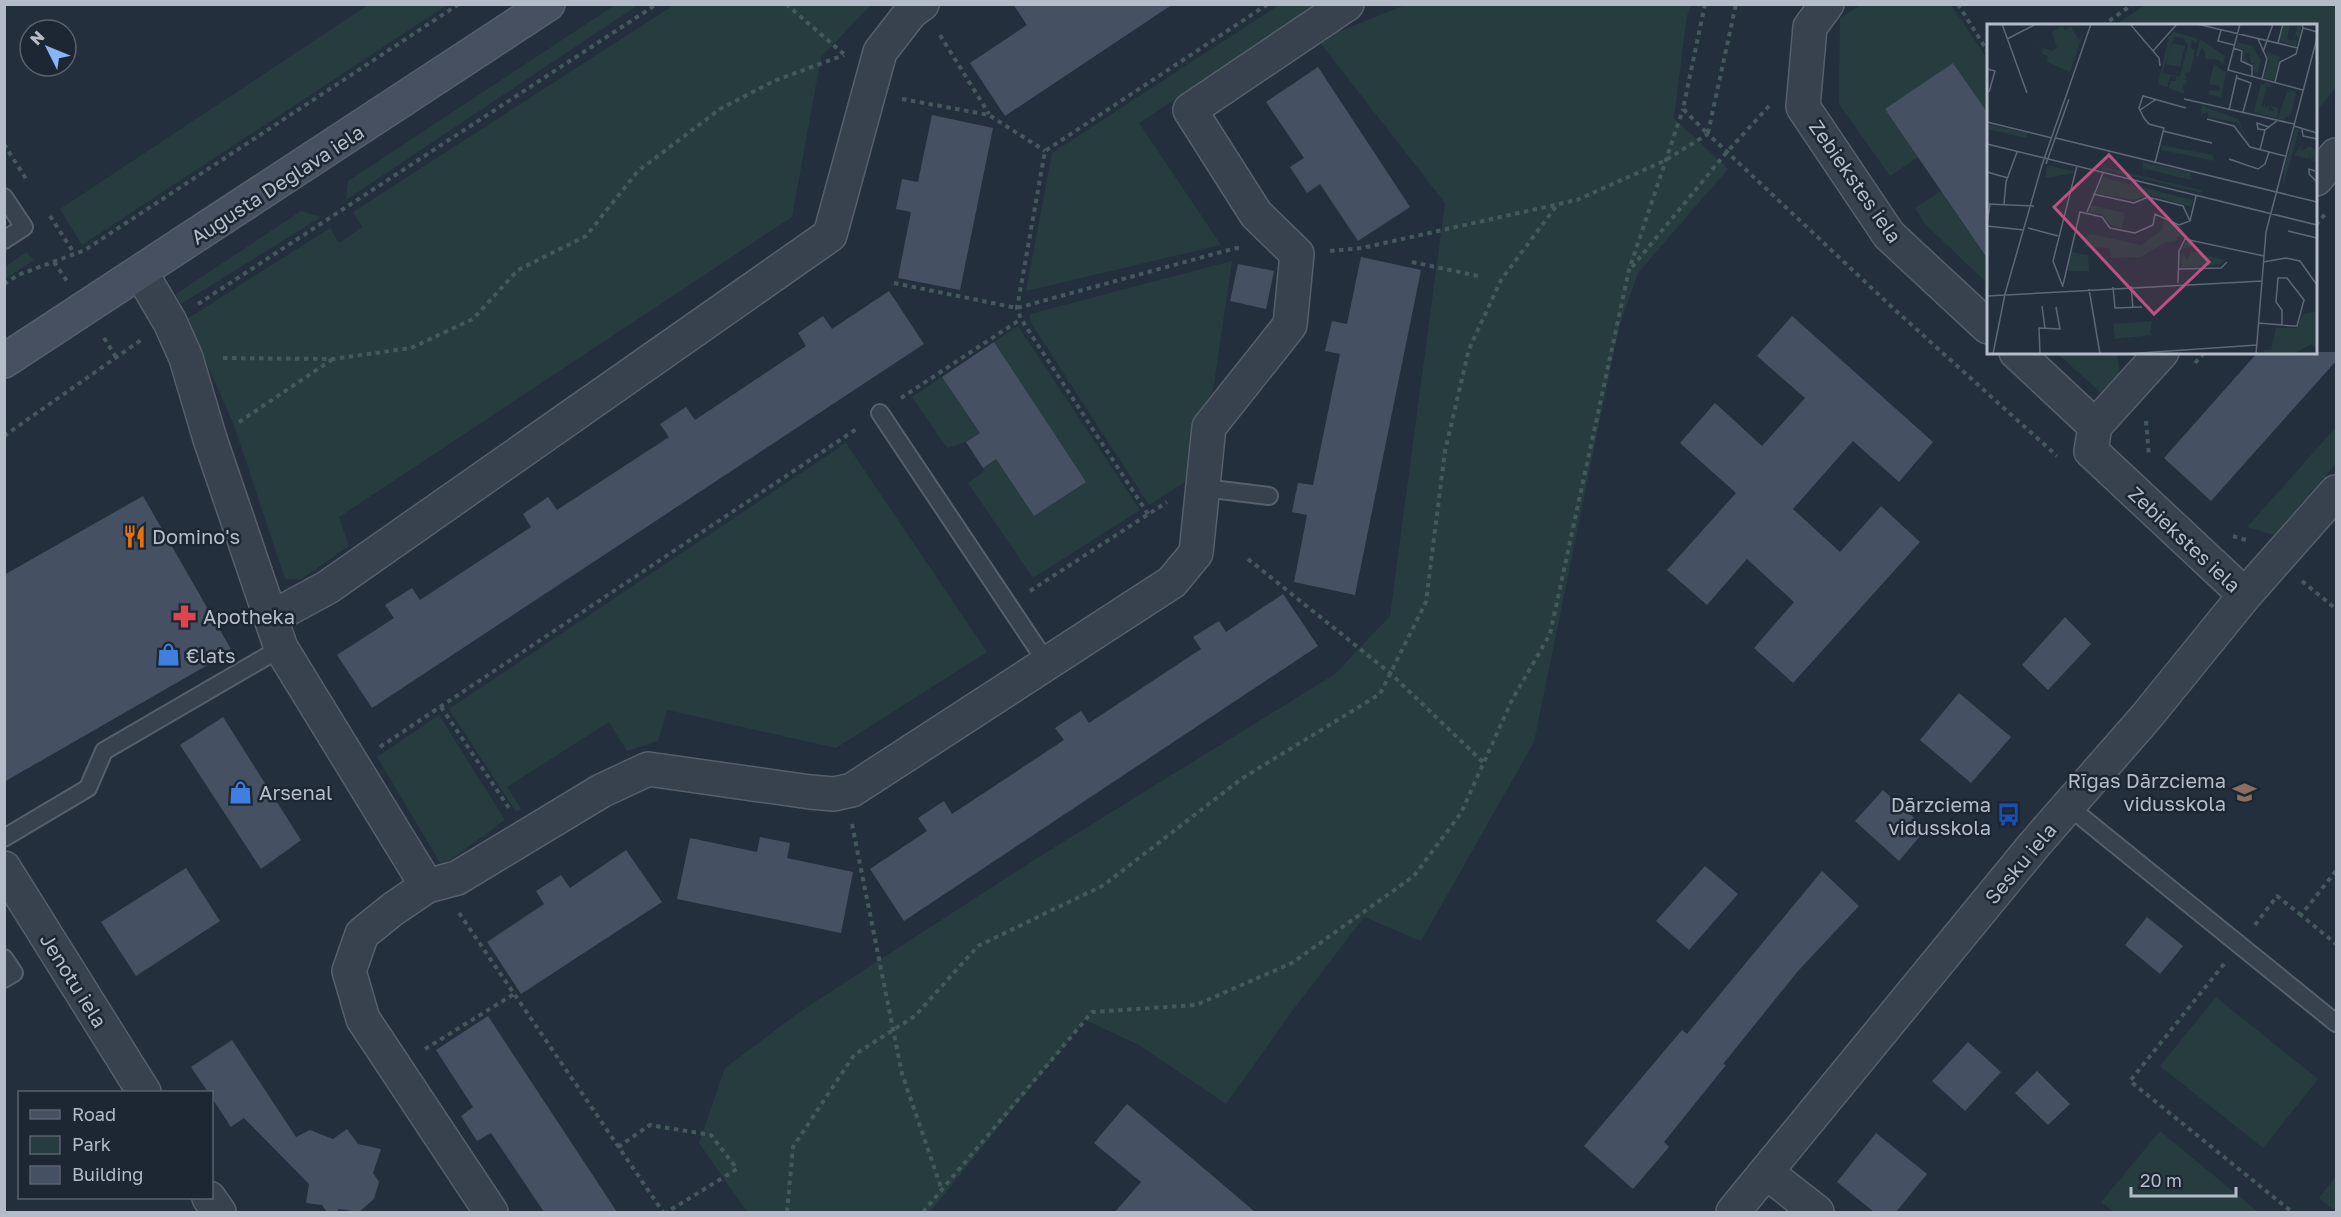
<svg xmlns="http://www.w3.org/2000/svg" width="2341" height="1217" font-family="'Golos Text',sans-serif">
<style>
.green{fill:#263c3f}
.building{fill:#455162}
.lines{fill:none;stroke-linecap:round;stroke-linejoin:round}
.lane-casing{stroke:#565f6c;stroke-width:20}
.street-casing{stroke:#565f6c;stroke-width:36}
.secondary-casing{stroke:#565f6c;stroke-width:36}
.path{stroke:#44595c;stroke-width:4;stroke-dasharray:4.5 4.5;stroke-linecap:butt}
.lane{stroke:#38414e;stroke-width:16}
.street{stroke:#38414e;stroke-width:33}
.secondary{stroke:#465061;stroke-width:33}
.labels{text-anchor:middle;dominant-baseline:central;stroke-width:5;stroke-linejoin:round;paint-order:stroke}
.street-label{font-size:20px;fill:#b4bcc9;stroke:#1d2633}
.poi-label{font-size:20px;fill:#b4bcc9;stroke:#1d2633;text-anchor:start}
.inset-road{fill:none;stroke:#5e6776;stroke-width:1.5}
.view{fill:#bd5182;fill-opacity:0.15;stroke:#bd5182;stroke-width:3}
.inset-edge{fill:none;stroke:#b4bcc9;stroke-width:3}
</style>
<rect width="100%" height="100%" fill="#242f3e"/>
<!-- green -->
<path class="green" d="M2147,4L2336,5V88L2316,111V26L2115,25Z
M368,5H447L82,245L60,209Z
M615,5H638L346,200L348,181Z
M674,5H871L821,57L792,217L339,517L349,546L300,580L285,579L234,425L187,319L330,228L339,243L362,227L353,212Z
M1279,5H1320L1139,123L1221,245L1026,291L1052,153Z
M1405,5H1691L1687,16L1674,118L1728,169L1638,273L1619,327L1534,742L1421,941L1364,917L1293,1010L1226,1104L1139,1045L1085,1020L930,1212H747L699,1143L725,1068L801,1011L1034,860L1335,674L1390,616L1445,203L1318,40Z
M1861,5H1951L1988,60V115L1953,63L1886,109L1918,157L1890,176L1839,104L1840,18Z
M1941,191L1983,253L1988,249V280L1986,282L1925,224L1915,208Z
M301,211L321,217L181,304L176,294Z
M26,252L34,260L5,279V267Z
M1232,261L1213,391L1194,418L1185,482L1149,505L1031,323L1030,314Z
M1018,326L1140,510L1033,578L968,483L985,471L983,468L996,459L1034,516L1085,482L994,342Z
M2057,353H2117L2120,375L2102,394Z
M942,377L980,433L966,442L947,448L912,397Z
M2336,427V464L2274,535L2247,527Z
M846,443L987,652L836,748L667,710L658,741L627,751L609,722L507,787L521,809L516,812L449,709Z
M439,715L505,820L442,866L377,757Z
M2216,997L2318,1079L2263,1148L2160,1066Z
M2160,1131L2258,1212H2114L2101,1202Z
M2336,1176V1212L2319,1198Z"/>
<!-- building -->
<path class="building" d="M1013,4H1173L1005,116L970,63L1027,25Z
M1953,63L1989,115V261L1885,109Z
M1318,67L1410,207L1358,241L1320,184L1307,193L1290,167L1304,158L1266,102Z
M932,115L993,128L960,290L898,278L911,212L896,209L902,179L918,182Z
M1361,257L1421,270L1355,595L1294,582L1307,515L1292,512L1298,483L1313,485L1340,354L1325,351L1332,321L1347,324Z
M1238,264L1274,271L1266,309L1230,301Z
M889,291L924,344L372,708L337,655L394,618L385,605L412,588L420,600L531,527L523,514L548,497L557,510L669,437L660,424L686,407L695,420L806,346L798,333L823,316L832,329Z
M1792,316L1933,442L1899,482L1853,441L1793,509L1840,552L1881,506L1920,542L1793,683L1754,648L1794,602L1747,559L1707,605L1667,570L1736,493L1680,443L1715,403L1762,446L1805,398L1757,356Z
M994,342L1086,482L1034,516L996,459L983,468L966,442L980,433L942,377Z
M2258,352H2337V360L2211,501L2164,458Z
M143,496L232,651L4,782V575Z
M1283,594L1318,646L904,921L870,869L927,831L918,818L944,801L952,814L1064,740L1055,728L1081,711L1089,723L1201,649L1193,637L1219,621L1226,632Z
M2065,617L2091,644L2048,690L2022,665Z
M1959,693L2011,737L1971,783L1920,740Z
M223,717L301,840L261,869L180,745Z
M1883,790L1926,829L1899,861L1855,821Z
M760,837L790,843L787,858L853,872L841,933L677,899L690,838L757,852Z
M626,850L662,902L521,994L487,942L544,904L536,891L561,875L570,888Z
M1705,866L1738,894L1689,950L1656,921Z
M186,868L220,921L136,976L101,922Z
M1822,871L1859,906L1798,971L1723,1064L1726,1065L1664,1142L1669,1147L1633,1189L1584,1146L1682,1030L1687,1034Z
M2147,917L2183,946L2160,974L2125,945Z
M488,1016L617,1212H544L491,1133L477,1141L461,1116L473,1107L436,1050Z
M232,1040L296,1137L310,1130L333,1139L347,1129L358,1144L381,1149L373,1173L379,1182L374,1199L359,1212L339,1209L336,1212H327L322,1205L306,1203L309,1184L244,1118L231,1127L212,1098V1092H208L191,1067Z
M1968,1042L2001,1072L1965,1111L1932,1081Z
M2037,1071L2070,1104L2048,1125L2015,1093Z
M1127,1104L1207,1171L1255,1212H1115L1141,1182L1094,1143Z
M1876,1133L1927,1174L1896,1212H1874L1837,1182Z"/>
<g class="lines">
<defs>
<path id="lane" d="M4,197L24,227L4,240
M880,413L1047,663
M1204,488L1269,496
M2068,806L2336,1023
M4,838L88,788L104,751L281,648
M4,958L14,973L4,979"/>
<path id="street" d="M1827,4L1810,27L1803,107L1889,235L1988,327
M2316,179L2336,155
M141,273L170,322L186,358L210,439L281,648L427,886
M2016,352L2095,426L2091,451L2245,595
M2095,426L2162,352
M271,618L328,587L830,235L880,52L911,12L922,4
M4,868L144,1092
M1766,1172L1817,1212
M209,1198L219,1212
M491,1212L363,1019L349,971L362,934L393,909L427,886L457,878L601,791L648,769L810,792L834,794L852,790L1172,582L1196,553L1209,427L1290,325L1297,254L1256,214L1190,110L1347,4
M1733,1212L2035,844L2146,717L2245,595L2336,492"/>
<path id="secondary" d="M4,361L548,4"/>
</defs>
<!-- lane casing -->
<use href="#lane" class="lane-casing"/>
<!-- street casing -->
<use href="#street" class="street-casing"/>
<!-- secondary casing -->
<use href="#secondary" class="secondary-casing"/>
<!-- path -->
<path class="path" d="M786,4L845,55
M1705,4L1683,109L1708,134
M1958,4L1988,52
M2102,26L2133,4
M940,35L989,114
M902,99L989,115L1045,151
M1708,133L1736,4
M4,144L28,182
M50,216L74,253
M2316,225L2327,212
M1330,251L1362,248L1577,200L1664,161L1708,134L1894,309L2057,456
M54,262L67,281
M1412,262L1478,276
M1632,267L1726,153L1769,106
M894,283L1017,308L1236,248L1242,249
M4,284L18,275L85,250L459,4
M198,304L657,4
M104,338L116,357
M223,358L333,359L411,348L473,319L518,270L586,236L638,171L720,109L774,81L844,55
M2195,363L2205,352
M901,398L1021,319
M2146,421L2149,456
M239,422L333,359
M4,436L141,340
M1148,514L1021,319L1017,308L1045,151L1268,4
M2233,536L2249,541
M1248,559L1390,673L1484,763
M2302,581L2336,609
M1030,591L1167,502
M441,707L509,808
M380,747L858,428
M852,824L902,1074L942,1190
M2336,871L2301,915L2336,944
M459,913L663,1212
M2255,925L2277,896L2301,915
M2224,964L2130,1081L2292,1212
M425,1049L514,994
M618,1147L650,1125L711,1135L737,1169L667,1212
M787,1212L793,1147L854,1055L915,1016L978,946L1104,885L1241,779L1380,694L1426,602L1445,451L1469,349L1501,280L1557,205
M923,1212L1092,1012L1196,1005L1292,963L1414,876L1461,813L1512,700L1550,634L1629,270L1683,109"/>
<!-- lane -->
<use href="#lane" class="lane"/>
<!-- street -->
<use href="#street" class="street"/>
<!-- secondary -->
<use href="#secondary" class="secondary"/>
</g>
<!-- icons -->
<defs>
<symbol id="restaurant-bare" viewBox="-9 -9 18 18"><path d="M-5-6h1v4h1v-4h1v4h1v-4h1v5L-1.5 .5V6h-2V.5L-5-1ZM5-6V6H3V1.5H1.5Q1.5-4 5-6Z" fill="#e8710a" stroke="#1d2633" stroke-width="2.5" paint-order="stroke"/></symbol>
<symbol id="pharmacy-bare" viewBox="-9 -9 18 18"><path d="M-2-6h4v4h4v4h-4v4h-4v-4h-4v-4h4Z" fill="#e0444e" stroke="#1d2633" stroke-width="2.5" paint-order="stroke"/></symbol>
<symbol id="shop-bare" viewBox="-9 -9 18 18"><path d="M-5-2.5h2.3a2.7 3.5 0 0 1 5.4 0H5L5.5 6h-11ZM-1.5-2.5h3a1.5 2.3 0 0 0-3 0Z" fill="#3f7fe0" stroke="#1d2633" stroke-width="2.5" paint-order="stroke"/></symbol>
<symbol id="school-bare" viewBox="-9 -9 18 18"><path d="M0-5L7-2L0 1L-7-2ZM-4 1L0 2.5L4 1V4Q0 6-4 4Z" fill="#8d6e63" stroke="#1d2633" stroke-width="2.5" paint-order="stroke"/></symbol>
<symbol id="bus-bare" viewBox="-9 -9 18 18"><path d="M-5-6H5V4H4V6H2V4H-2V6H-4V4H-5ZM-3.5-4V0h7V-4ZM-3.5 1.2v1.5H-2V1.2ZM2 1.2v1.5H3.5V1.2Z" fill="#1a4fb4" stroke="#1d2633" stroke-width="2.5" paint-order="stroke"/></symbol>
</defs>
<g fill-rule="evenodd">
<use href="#restaurant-bare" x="118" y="520" width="33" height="33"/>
<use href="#pharmacy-bare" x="168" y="600" width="33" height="33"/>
<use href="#shop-bare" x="152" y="638" width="33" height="33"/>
<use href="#shop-bare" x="224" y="776" width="33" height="33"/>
<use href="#school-bare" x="2228" y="776" width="33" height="33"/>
<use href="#bus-bare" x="1992" y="798" width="33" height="33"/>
</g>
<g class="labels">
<!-- street labels -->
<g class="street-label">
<text transform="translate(1856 181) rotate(55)">Zebiekstes iela</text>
<text transform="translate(277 184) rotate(-33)">Augusta Deglava iela</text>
<text transform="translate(2185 539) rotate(43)">Zebiekstes iela</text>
<text transform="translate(2020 863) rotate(-50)">Sesku iela</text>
<text transform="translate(74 980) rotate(58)">Jenotu iela</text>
</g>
<!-- poi labels -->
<g class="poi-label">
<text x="152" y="536">Domino's</text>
<text x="203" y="616">Apotheka</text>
<text x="186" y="655">€lats</text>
<text x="2226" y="780" text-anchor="end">Rīgas Dārzciema<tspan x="2226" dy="23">vidusskola</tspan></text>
<text x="259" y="792">Arsenal</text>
<text x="1991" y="804" text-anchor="end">Dārzciema<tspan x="1991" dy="23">vidusskola</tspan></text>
</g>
</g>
<!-- overview -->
<g transform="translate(1987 24)">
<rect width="330" height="330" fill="#242f3e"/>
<path d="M297,0H303L300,15L306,17L311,1L308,0H314L313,16L309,11L307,16L311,17L309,22L293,17ZM75,2L78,6L84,3L92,16L97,7L83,48L60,38L61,32L55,30L56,24L38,17L65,27L70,24L65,8ZM187,8L211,15L209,20L205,16L203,23L208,26L203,48L198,49L200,55L192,54L200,56L199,61L196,60L197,70L182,64L184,57H189V52H183L180,63L171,60L182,12ZM187,13L196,14L201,21L193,53L175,49ZM252,13L250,18L265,22L274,36L270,51L274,53L269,51L267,47L265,40L269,39H264L262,28L257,31L262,40L255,36L257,26L249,23ZM213,15L238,32L236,41L232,36L219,35L217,25L214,24L212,32L218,34L209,32ZM184,19L198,22L193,43L179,40ZM279,28L293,33L287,56L277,54L282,37ZM227,40L239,49L234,73L221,70L222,66L232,67L233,62L222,60ZM275,56V61L281,58L285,64L280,62L274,83L278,80V85L282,81L281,87L287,86L283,82L291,84V88L292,84L290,94L267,88ZM301,66L309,69L304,90L296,96L291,94L300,68L305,69ZM215,82L251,95L263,121L251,99L221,93V88L213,91ZM0,100L40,109V114L0,105ZM308,105H312L296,163L297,145ZM315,120L314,127L323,122L330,127V138L325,136L328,133L323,136L324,129L322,135L307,131ZM174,121L225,131L228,137L175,126ZM155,138L203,148L205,156L158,145L157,150ZM65,142L86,147L87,149L58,154L60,143ZM115,143L214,166L215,169L115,145ZM116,153L206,176L204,183L162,171L146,176L109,169ZM104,181L138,189L135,204L124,201L115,190L102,188ZM177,193L194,202L197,208L188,217L177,219L154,233L124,234L122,224L98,223L100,212L105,210L154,221L175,206ZM200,216L206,217L204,227L238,236L232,241L194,244L195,227L200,236L204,229L203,223L195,225ZM84,228L101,231L102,247H81ZM330,287V327L325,320L306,330H277V326H284L289,304H310L316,290ZM165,297L163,310L167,311L125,315L128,313L126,300Z" fill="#263c3f" fill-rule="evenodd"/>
<path class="inset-road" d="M15,0L40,69M143,0L172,34L173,42M210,0L311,24M253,0L241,46L316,66M315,0L316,4L330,8M234,6L231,17L247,21M20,15L49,0M271,15L280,35L275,55M291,19L296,0M246,24L255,27L254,37L265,42V52M166,27L190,0M276,28L286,0M0,45L8,47L2,68M250,54L264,59L256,88M288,58L293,38L309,30L316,4M197,75L307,100M153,86L168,76M242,86L250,51M220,95L247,102L263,123L298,132M0,98L65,114M307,102L330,109M315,105L316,112L330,115M278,106L271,105L270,99L282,103M176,107L225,119M69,114L330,178M0,120L330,201M273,126L278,106L291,96M242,135L271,145L278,140L282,128M168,139L177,104L162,100L157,94L152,84L156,72L199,84M59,140L82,75M328,147L322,145V150L330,158M0,148L21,154M106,170L147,179L161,173L196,182L203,197M0,180L47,182M17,180L19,158L30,128M100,188L116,149M0,199L3,180M0,202L37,206M41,204L71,212M301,207L330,214M276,238L299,234L313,237L330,261M192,245L234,244L240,238M191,259L192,227L198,215L277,232M76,261L93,188L115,193L123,204L148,209L166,201L168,190L192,201L203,197L209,172M144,262L146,284M76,263L66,237L90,142M126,263L128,284L155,283M102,265L113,330M0,272L275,257M55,282L58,305M272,299L306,302H310L317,276L300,254H291L289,278L295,286V301M6,330L18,270L55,141L104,0M53,330L52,304L73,305L69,283M138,330L270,321M269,330L279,208L330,14"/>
<path class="view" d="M122,131L222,238L167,290L67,183Z"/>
<rect width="330" height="330" class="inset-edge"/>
</g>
<!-- border -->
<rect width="2341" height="1217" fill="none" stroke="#b4bcc9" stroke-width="12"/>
<!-- legend -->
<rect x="18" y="1091" width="195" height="108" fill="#1d2633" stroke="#59626f" stroke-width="1.5"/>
<rect x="30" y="1110" width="30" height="9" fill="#465061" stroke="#59626f" stroke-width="1.5"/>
<text x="72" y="1121" font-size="18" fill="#b4bcc9">Road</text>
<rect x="30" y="1136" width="30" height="18" fill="#263c3f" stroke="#59626f" stroke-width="1.5"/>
<text x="72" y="1151" font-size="18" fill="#b4bcc9">Park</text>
<rect x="30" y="1166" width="30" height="18" fill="#455162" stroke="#59626f" stroke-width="1.5"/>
<text x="72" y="1181" font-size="18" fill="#b4bcc9">Building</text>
<!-- north arrow -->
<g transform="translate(48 48) rotate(313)"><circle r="28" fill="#1d2633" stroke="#59626f" stroke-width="1.5"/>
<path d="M0-4.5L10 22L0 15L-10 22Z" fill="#8ab4f8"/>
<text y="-9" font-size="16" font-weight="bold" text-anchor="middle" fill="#b4bcc9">N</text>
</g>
<!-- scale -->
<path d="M2131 1187v9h105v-9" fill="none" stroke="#b4bcc9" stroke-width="3"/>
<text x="2140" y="1187" font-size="18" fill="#b4bcc9" stroke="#1d2633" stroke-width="4.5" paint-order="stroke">20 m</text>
</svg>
